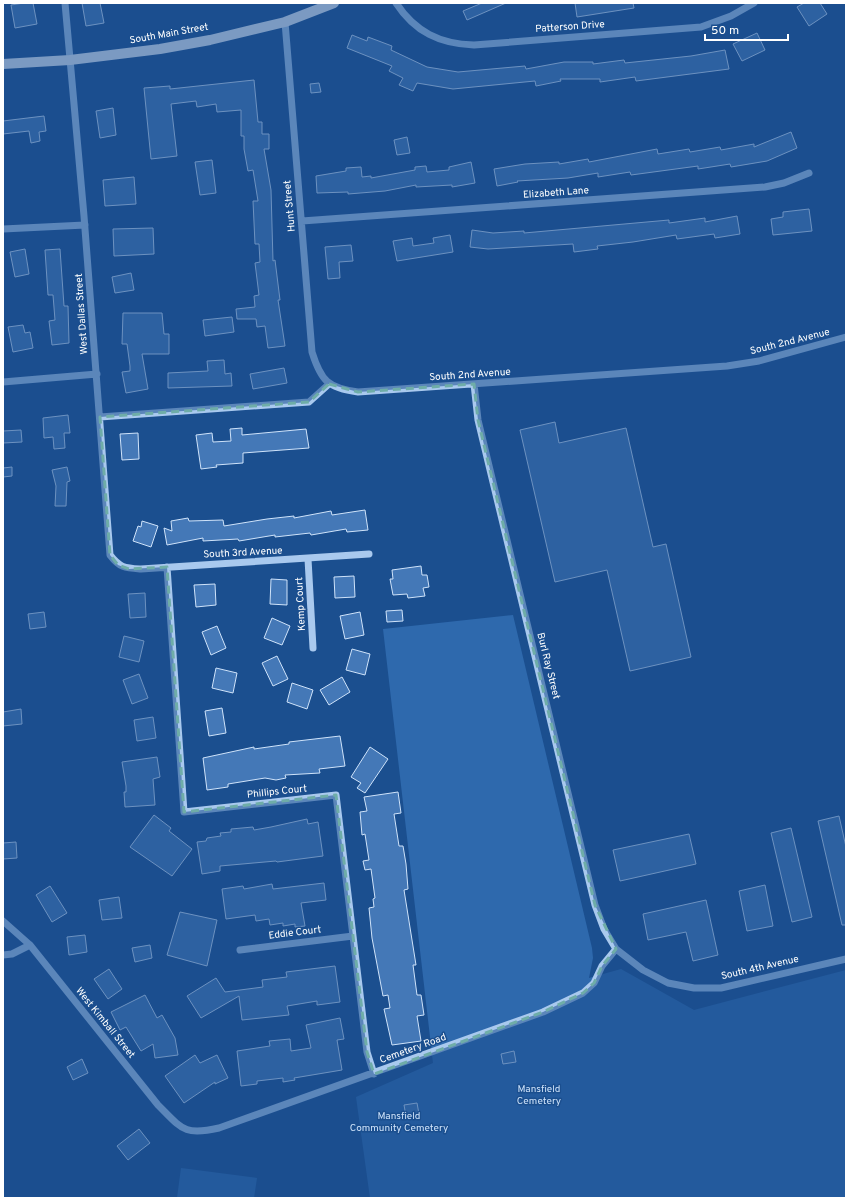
<svg xmlns="http://www.w3.org/2000/svg" width="849" height="1201" font-family="Overpass,sans-serif">
<style>
.green{fill:#2e69ad}
.building{fill:#4478b7;stroke:#cfe3fa}
.lines{fill:none;stroke-linecap:round;stroke-linejoin:round}
.minor{stroke:#a9c9ee;stroke-width:7}
.major{stroke:#f0f6ff;stroke-width:10}
.marked{fill:none;stroke:#6fada8;stroke-width:3;stroke-dasharray:8 5;stroke-linejoin:round}
.labels{text-anchor:middle;dominant-baseline:central;stroke-width:3;stroke-linejoin:round;paint-order:stroke}
.street-label{font-size:10px;fill:#fff;stroke:#1b4f8f}
.park-label{font-size:10px;fill:#cfe3fa;stroke:#1b4f8f}
</style>
<rect width="100%" height="100%" fill="#1b4f8f"/>
<!-- green -->
<path class="green" d="M513,615L592,948L593,958L589,978L621,969L694,1010L846,970V1198H370L356,1097L433,1063L383,629Z
M181,1168L257,1178L254,1198H177Z"/>
<!-- building -->
<path class="building" d="M24,3H33L37,24L15,28L11,5Z
M82,3H100L104,23L86,26Z
M482,3H506L467,20L463,11Z
M575,3H633L634,8L577,17Z
M804,3H820L827,14L809,26L797,7Z
M757,33L765,50L742,61L733,44Z
M352,35L367,41L368,37L392,46L391,50L427,67L458,72L525,66L526,69L564,62H593V64L624,60L625,63L691,56L725,50L729,69L636,81L635,77L600,82V79H560L561,81L536,86L535,81L453,89L417,83L413,91L399,85L403,78L389,71L392,66L347,48Z
M254,80L258,122H262V134H269V149H264L271,190L273,261L275,260L280,300H278L285,346L268,348L265,326L257,327L256,319H237L236,309L255,307L254,296L259,295L255,263L260,262L259,244H255L253,201H258L253,170L248,171L244,149V136H241V110L217,112L216,104L197,107L196,101L171,104L177,156L151,159L144,88L170,86V89Z
M319,83L321,92L311,93L310,84Z
M113,108L116,135L100,138L96,111Z
M44,116L46,131L39,132L40,141L31,143L29,131L3,134V121Z
M791,132L797,148L767,161L731,167L730,164L698,169V166L631,175L630,172L598,177V173L568,178L517,181L518,182L497,186L494,169L525,164L559,162V164L588,159L589,162L657,149L658,154L689,149L690,152L720,147L721,150L754,144V147Z
M407,137L410,153L397,155L394,140Z
M212,160L216,193L200,195L195,162Z
M471,162L475,183L452,187V185L416,187V185L385,191L348,194V192L317,193L316,176L346,171V168L361,167L362,177L371,176V178L415,170V167L426,166L427,172L449,170V167Z
M134,177L136,204L105,206L103,180Z
M809,209L812,231L773,235L771,219L783,217V212Z
M737,216L740,234L715,238L714,234L677,239L676,235L633,242L597,246L598,249L574,252L573,244L488,249L470,247L472,230L493,233L524,231V233L669,220V223L705,218V222Z
M153,228L154,254L114,256L113,229Z
M450,235L453,252L397,261L393,241L412,238L413,246L434,243L433,238Z
M351,245L353,261L339,262L340,278L328,279L325,247Z
M25,249L29,274L15,277L10,252Z
M60,249L64,306H68L69,343L52,345L49,321L55,320L53,295H48L45,250Z
M131,273L134,290L115,293L112,277Z
M123,313H162L164,334H169V354H142L148,389L126,393L122,372L130,371V366L127,344H122Z
M232,317L234,332L205,336L203,320Z
M23,325L25,333L30,332L33,348L13,352L8,327Z
M224,360L225,374L231,373L232,386L168,388V373L208,371L207,361Z
M284,368L287,383L253,389L250,374Z
M68,415L70,433H64L65,448L54,449L53,437L44,438L43,418Z
M555,422L559,443L626,428L653,547L666,544L691,657L630,671L607,570L555,582L520,430Z
M242,428V435L306,429L309,448L243,453V463L216,465L217,467L201,469L196,435L212,433L213,442L231,441L230,429Z
M21,430L22,442L3,443V431Z
M138,433L139,459L122,460L120,434Z
M12,467V476L3,477V468Z
M67,467L70,481L67,482L66,506H55L56,486L52,470Z
M365,510L368,530L347,532L346,529L311,535L310,533L275,537V535L239,541L238,539L203,541V538L167,545L164,528L172,531L171,521L188,518L189,521L223,520L224,526L267,519L294,516V518L331,511L332,515Z
M142,521L158,526L151,547L133,541L138,526L141,527Z
M421,566L422,575H427L429,587L423,588L425,596L408,598L407,594L393,595L390,579H393L392,570Z
M354,576L355,597L335,598L334,577Z
M271,579L287,580V605L270,604Z
M215,584L216,605L196,607L194,585Z
M145,593L146,617L130,618L128,594Z
M402,610L403,621L387,622L386,611Z
M44,612L46,627L30,629L28,614Z
M360,612L364,635L345,639L340,616Z
M272,618L290,626L282,645L264,638Z
M217,626L226,648L211,655L202,632Z
M124,636L144,641L139,662L119,657Z
M352,649L370,654L365,675L346,670Z
M277,656L288,679L273,686L262,663Z
M216,668L237,673L233,693L212,688Z
M139,674L148,698L132,704L123,680Z
M342,677L350,692L329,705L320,690Z
M292,683L313,690L307,709L287,702Z
M222,708L226,733L209,736L205,711Z
M21,709L22,724L3,726V712Z
M153,717L156,738L137,741L134,720Z
M340,736L345,766L319,769L320,773L285,775L286,778L276,780L265,778L228,784V787L207,790L203,758L254,747V749L289,744V742Z
M370,747L388,759L365,793L357,788L361,783L351,777Z
M157,757L160,777L153,779L155,805L125,807L124,792H126V786L122,762Z
M398,792L401,813L394,814L399,846H403L406,864L408,889L404,890L416,965H413L417,995H421L424,1015L417,1016L421,1041L392,1045L384,1009L390,1008L388,995L383,996L372,938L369,908L374,907L373,899L375,898L371,869L365,870L363,861L369,860L365,834L362,835L360,812L367,811L364,797Z
M154,815L171,828L169,831L192,849L172,876L130,847Z
M839,816L846,847V925H842L818,821Z
M307,819L308,824L318,822L323,856L277,862L276,861L220,866V871L202,874L197,842L206,841L207,838L221,836L220,833L231,832V829L253,827L254,830L271,827Z
M791,828L812,917L792,922L771,833Z
M689,834L696,864L620,881L613,850Z
M16,842L17,858L3,859V843Z
M324,883L326,900L301,903L305,926L295,927V924L283,926V923L270,925L269,919L256,921L255,915L226,919L222,889L243,886L244,889L272,884L273,889Z
M765,885L773,926L747,931L739,891Z
M50,886L67,913L52,922L36,895Z
M119,897L122,918L102,920L99,900Z
M706,900L718,955L693,961L686,932L648,940L643,914Z
M180,912L217,920L207,966L167,955Z
M85,935L87,952L69,955L67,937Z
M150,945L152,958L135,962L132,948Z
M335,966L340,1002L317,1005V1001L287,1006L289,1015L242,1020L239,996L201,1018L187,996L216,978L225,992L263,987L262,980L287,977L286,972Z
M109,969L122,989L108,999L94,979Z
M145,995L157,1018L162,1015L175,1038L178,1055L155,1058L153,1044L141,1051L126,1027L120,1030L111,1012Z
M340,1018L344,1039L337,1040L342,1070L294,1078L295,1080L283,1082V1078L257,1081V1084L241,1086L237,1051L270,1046L269,1041L290,1039L291,1051L311,1048L306,1025Z
M514,1051L516,1062L503,1064L501,1054Z
M195,1055L200,1063L217,1055L228,1078L215,1084V1082L184,1103L165,1076Z
M82,1059L88,1073L73,1080L67,1067Z
M417,1103L419,1114L406,1116L404,1105Z
M139,1129L150,1143L128,1160L117,1146Z"/>
<g class="lines">
<!-- minor -->
<path class="minor" d="M65,3L84,216L110,555C120,568 125,568 141,569L369,554
M396,3C415,32 440,44 474,45L701,27L731,16L754,3
M285,22L312,352C321,381 328,388 358,392L727,366L759,361L846,337
M302,221L765,187L784,183L809,173
M3,229L85,225
M3,382L97,374
M474,384L478,420L595,905L604,929L616,949L643,970L668,983L694,988H721L846,959
M100,417L309,402L329,384
M308,559L313,648
M167,567L184,812L336,795L367,1052L374,1074
M3,921L30,945L158,1105C182,1129 184,1136 219,1128L543,1012L583,993L594,983L602,966L616,949
M240,950L353,936
M3,955L12,954L30,945"/>
<!-- major -->
<path class="major" d="M3,64L70,60L160,49L210,40L285,22L334,3"/>
</g>
<!-- marked area -->
<path d="M0 0H849V1201H0ZM329,384L358,392L474,384L478,420L595,905L616,949L602,966L594,983L583,993L543,1012L374,1074L367,1052L336,795L184,812L167,567L129,569L118,565L110,555L100,417L309,402Z" fill="#1b4f8f" fill-opacity=".55" fill-rule="evenodd"/>
<path class="marked" d="M329,384L358,392L474,384L478,420L595,905L616,949L602,966L594,983L583,993L543,1012L374,1074L367,1052L336,795L184,812L167,567L129,569L118,565L110,555L100,417L309,402Z"/>
<g class="labels">
<!-- street labels -->
<g class="street-label">
<text transform="translate(570 27) rotate(-4)">Patterson Drive</text>
<text transform="translate(169 34) rotate(-10)">South Main Street</text>
<text transform="translate(556 193) rotate(-4)">Elizabeth Lane</text>
<text transform="translate(290 206) rotate(-95)">Hunt Street</text>
<text transform="translate(82 314) rotate(-94)">West Dallas Street</text>
<text transform="translate(790 342) rotate(-14)">South 2nd Avenue</text>
<text transform="translate(470 375) rotate(-4)">South 2nd Avenue</text>
<text transform="translate(243 553) rotate(-3)">South 3rd Avenue</text>
<text transform="translate(301 604) rotate(-93)">Kemp Court</text>
<text transform="translate(548 666) rotate(76)">Burl Ray Street</text>
<text transform="translate(277 792) rotate(-6)">Phillips Court</text>
<text transform="translate(295 933) rotate(-7)">Eddie Court</text>
<text transform="translate(760 968) rotate(-13)">South 4th Avenue</text>
<text transform="translate(105 1023) rotate(51)">West Kimball Street</text>
<text transform="translate(413 1049) rotate(-20)">Cemetery Road</text>
</g>
<!-- park labels -->
<g class="park-label">
<text x="539" y="1089">Mansfield<tspan x="539" dy="12">Cemetery</tspan></text>
<text x="399" y="1116">Mansfield<tspan x="399" dy="12">Community Cemetery</tspan></text>
</g>
</g>
<!-- border -->
<rect width="849" height="1201" fill="none" stroke="#ffffff" stroke-width="8"/>
<!-- scale -->
<path d="M705 34v6h83v-6" fill="none" stroke="#ffffff" stroke-width="2"/>
<text x="711" y="34" font-size="12" fill="#ffffff" stroke="#1b4f8f" stroke-width="3" paint-order="stroke">50 m</text>
</svg>
